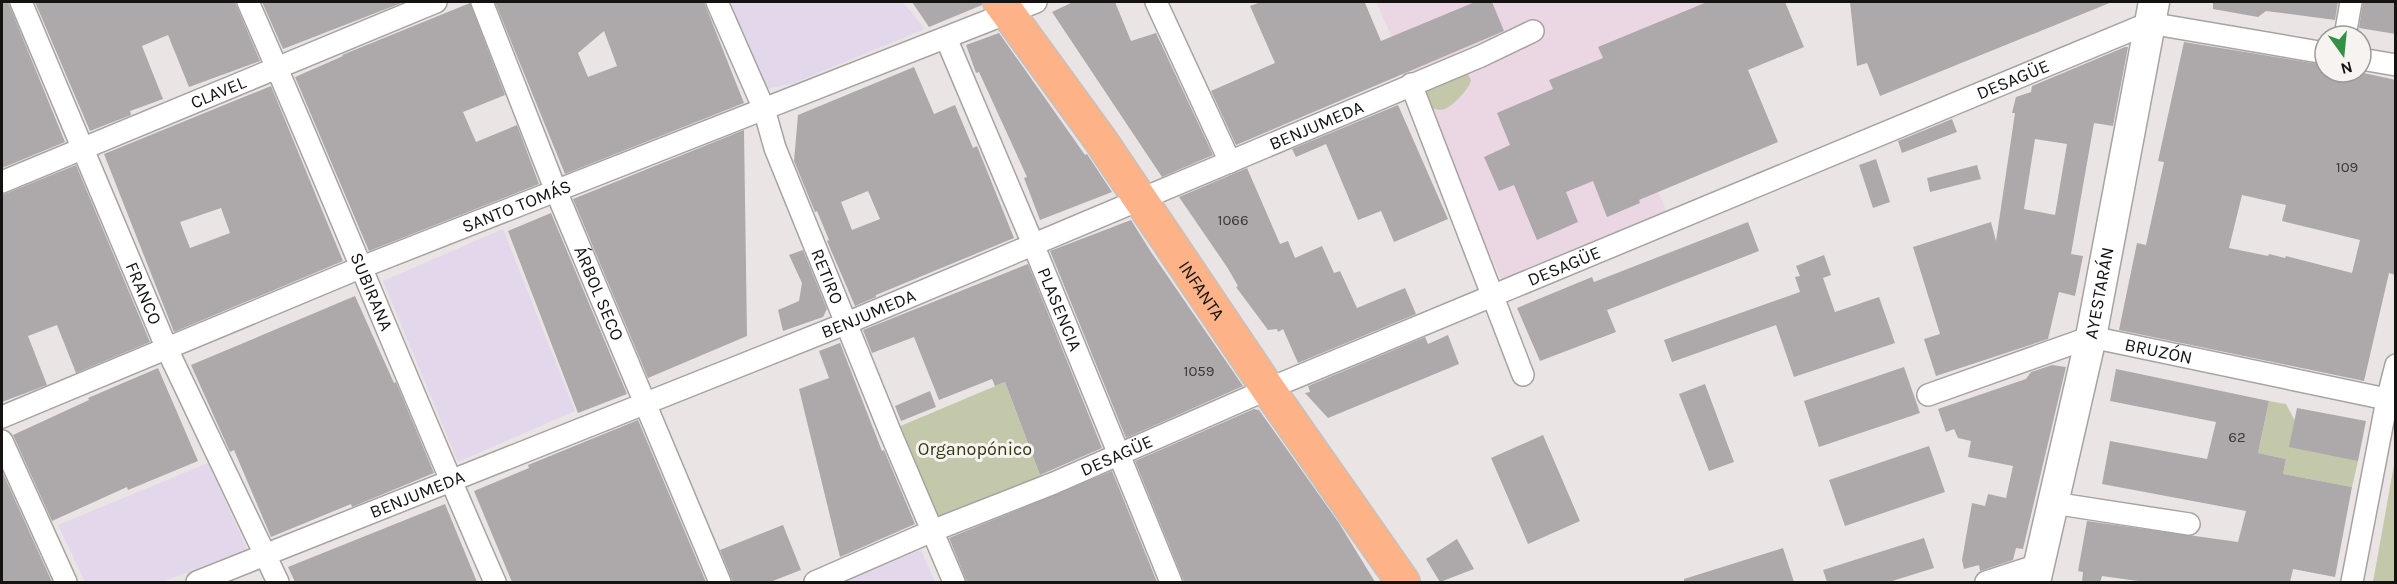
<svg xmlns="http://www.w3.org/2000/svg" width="2397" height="584" font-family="Karla,sans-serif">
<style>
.industrial{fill:#e3d7ec}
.medical{fill:#ebd6e4}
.green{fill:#c4c8ab}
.building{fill:#ada8aa;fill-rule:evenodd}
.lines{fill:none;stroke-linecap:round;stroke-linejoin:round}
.minor-casing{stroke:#a7a3a1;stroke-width:24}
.secondary-casing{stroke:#a7a3a1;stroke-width:33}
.primary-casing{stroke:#c2c2c1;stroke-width:36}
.minor{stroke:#fff;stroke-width:21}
.secondary{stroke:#fff;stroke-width:30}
.primary{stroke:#fdb288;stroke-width:33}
.labels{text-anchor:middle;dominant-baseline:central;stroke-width:6;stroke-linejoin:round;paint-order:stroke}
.number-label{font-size:15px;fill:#3a3838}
.street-label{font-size:18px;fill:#141312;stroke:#f7f3f1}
.park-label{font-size:18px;fill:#34370e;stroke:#f7f3f1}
</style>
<rect width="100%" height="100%" fill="#eae5e4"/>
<!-- industrial -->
<path class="industrial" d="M731,2H903L925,29L794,83L762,90Z
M503,229L575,411L458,462L383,281Z
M208,463L247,549L162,582H85L58,525Z
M921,550L935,582H840Z"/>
<!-- medical -->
<path class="medical" d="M1376,2H1707L1598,47L1667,213L1502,281Z"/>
<!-- green -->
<path class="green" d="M1467,73L1471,80C1470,88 1454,105 1445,109C1441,111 1436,109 1431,108L1424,91L1462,74Z
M1005,382L1041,478L935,519L898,427Z
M2269,401L2286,404L2295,421L2358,461L2352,487L2283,474L2286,459L2258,453Z
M2395,459V582H2373Z"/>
<!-- building -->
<path class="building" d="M2,2H8L65,142L2,168Z
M35,2H235L260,61L189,87L168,35L142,46L163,99L130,111L131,115L90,131Z
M262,2H404L283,49Z
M495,2H704L744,103L565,174ZM604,31L617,66L588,77L578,53Z
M912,2H982V5L929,27Z
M1073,2H1115L1131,41L1156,33L1213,155L1162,177L1052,12Z
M1261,2L1365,3L1381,41L1475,2H1492L1504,31L1236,145L1211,91L1275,63L1250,6Z
M1707,2H1785L1804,47L1748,70L1778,142L1639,200L1640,203L1607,217L1593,181L1566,192L1578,222L1537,240L1514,185L1499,191L1484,157L1510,145L1497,113L1553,89L1549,80L1603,58L1598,47Z
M1850,2H2112L1880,96L1867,63L1857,66Z
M2213,2H2338L2335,20L2266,11L2258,17L2213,9Z
M2363,2H2396V34L2359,28Z
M470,3L505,95L463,112L476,142L517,125L539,184L369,251L295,77L343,56L342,55Z
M999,33L1085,155L1087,154L1112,192L1040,220L1024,178L1027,177L979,72L976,73L966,45Z
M2184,42L2325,65V72H2359L2396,80V275L2389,273L2364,381L2119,330L2137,243L2146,245L2164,162L2158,161ZM2242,195L2286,205L2282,221L2360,240L2352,273L2286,256L2285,258L2269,254L2268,256L2229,248Z
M2125,47H2128L2113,126L2094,123L2071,254L2083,256L2075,296L2059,292L2048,339L1936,376L1924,339L1940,334L1913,247L1991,222L1996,241L2015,113H2012L2016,97L2031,92L2032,86ZM2035,139L2067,144L2055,215L2024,209Z
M914,67L934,114L955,105L973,148L977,146L1014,238L876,295V297L855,306L827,241L829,240L817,211L815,212L794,161L798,115ZM868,191L880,219L852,230L841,202Z
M271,86L343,261L174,332L104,154ZM221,208L230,233L190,248L180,222Z
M1398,105L1448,219L1394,242L1381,211L1358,220L1326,144L1296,157L1292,149Z
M1952,119L1957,132L1902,153L1898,141Z
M744,130L747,336L648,378L573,199Z
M1876,159L1890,202L1873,208L1859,165Z
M76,165L150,342L76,373L57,325L28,336L47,385L2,402V195Z
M1977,165L1981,179L1930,192L1927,178Z
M1247,168L1280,244L1288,241L1295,258L1322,246L1334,273L1340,271L1357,308L1405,288L1416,314L1298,363L1283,329L1278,332L1277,329L1268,330L1236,287L1238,286L1227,267L1179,197Z
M551,213L627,394L578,413L508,231Z
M1131,220L1151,252L1243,386L1126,438L1050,251Z
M1748,222L1759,251L1607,310L1616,332L1540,361L1517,308L1592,277L1594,282Z
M803,250L827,309L823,317L783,331L778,310L799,301L802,283L789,255Z
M1824,255L1831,275L1823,278L1835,312L1879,297L1895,343L1794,377L1776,325L1672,362L1664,340L1800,292L1795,277L1800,276L1796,266Z
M1028,264L1102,448L1040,475L1005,382L995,386L992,379L939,400L914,337L872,353L863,330Z
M355,296L394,383L396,382L434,473L352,507L351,504L271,537L234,450L230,452L191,365Z
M1448,335L1459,364L1328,418L1305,393L1310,392L1308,386L1425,337L1428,344Z
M840,343L882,451L884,450L915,524L840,557L799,389L829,378L819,351Z
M2052,365L2066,367L2023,549L2016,548L2013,560L1980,571L1979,565L1964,569L1962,560L1972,503L1985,506L1988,494L2006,498L2013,466L1968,457L1971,441L1958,438L1954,429L1946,432L1938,409L2026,379L2031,372Z
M1904,367L1920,413L1819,447L1804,401Z
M158,368L198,461L128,490L127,487L52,521L13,435L89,400L88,398Z
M2116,369L2269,401L2258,453L2286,459L2283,474L2352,487L2335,577L2293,569L2290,582H2145L2102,576L2100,582H2082L2083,572L2078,571L2087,521L2238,542L2246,511L2102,484L2110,441L2207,459L2216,422L2110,401Z
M1705,384L1734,462L1709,471L1679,394Z
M930,391L936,407L901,421L895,406Z
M2297,408L2366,421L2358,461L2289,447Z
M1254,409L1259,410L1339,523L1375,582H1184L1135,461Z
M638,420L706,582H512L474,491L529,468L528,465Z
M1543,435L1580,521L1528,544L1491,458Z
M1929,446L1945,492L1845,526L1829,480Z
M2,471L29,531L52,582H2Z
M1112,471L1157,582H967L949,538Z
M445,504L477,582H295L288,567Z
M783,525L801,570L770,582H733L720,550Z
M1924,538L1934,568L1889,582H1827L1823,570Z
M1457,539L1474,569L1440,582L1426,559Z
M1783,548L1794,582H1684V579Z"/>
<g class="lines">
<defs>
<g id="minor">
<path id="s1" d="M21,2L167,349L278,582"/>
<path id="s2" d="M248,2C333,194 410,390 495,582"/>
<path id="s3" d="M482,2L556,191L720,582"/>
<path id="s4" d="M717,2L764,109L775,148L891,434L954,582"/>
<path d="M1156,2L1230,162"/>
<path d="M2345,36L2351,2"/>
<path id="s5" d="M946,38L1033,244L1171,582"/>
<path d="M2361,59L2396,65"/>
<path d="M1411,84L1523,375"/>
<path id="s6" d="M2,182L436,2"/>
<path id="s7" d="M1928,395L2091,337L2396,401"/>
<path id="s8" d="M2,417L362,267L1036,2"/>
<path d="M2,441L66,582"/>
<path d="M2053,503L2189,524"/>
<path id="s9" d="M197,582L847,323L1481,56L1533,31"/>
<path id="s10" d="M815,582L932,531L1054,483L1268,389L2149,23L2325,53"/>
<path d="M1986,582L2038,565"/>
<path d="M2352,582L2387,400L2396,365"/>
</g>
<g id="secondary">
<path id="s11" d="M2035,582L2091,337L2154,2"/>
</g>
<g id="primary">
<path id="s12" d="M1000,2L1101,141L1268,389L1403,582"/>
</g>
</defs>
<!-- minor casing -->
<use href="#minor" class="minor-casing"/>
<!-- secondary casing -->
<use href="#secondary" class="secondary-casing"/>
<!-- primary casing -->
<use href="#primary" class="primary-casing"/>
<!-- minor -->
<use href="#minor" class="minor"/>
<!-- secondary -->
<use href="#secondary" class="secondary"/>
<!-- primary -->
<use href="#primary" class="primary"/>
</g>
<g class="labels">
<!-- number labels -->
<g class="number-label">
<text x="2347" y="167">109</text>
<text x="1233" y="220">1066</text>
<text x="1199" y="371">1059</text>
<text x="2237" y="437">62</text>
</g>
<!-- street labels -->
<g class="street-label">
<text stroke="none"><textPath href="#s10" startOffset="1299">DESAGÜE</textPath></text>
<text stroke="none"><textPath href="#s6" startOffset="234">CLAVEL</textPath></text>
<text stroke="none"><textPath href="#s9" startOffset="1209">BENJUMEDA</textPath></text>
<text stroke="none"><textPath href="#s8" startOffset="556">SANTO TOMÁS</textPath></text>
<text stroke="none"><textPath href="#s10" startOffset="813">DESAGÜE</textPath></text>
<text stroke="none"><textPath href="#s4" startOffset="296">RETIRO</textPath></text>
<text stroke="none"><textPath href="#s12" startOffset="352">INFANTA</textPath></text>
<text stroke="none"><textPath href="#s2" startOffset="315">SUBIRANA</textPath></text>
<text stroke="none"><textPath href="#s3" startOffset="314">ÁRBOL SECO</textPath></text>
<text stroke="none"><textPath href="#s11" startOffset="296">AYESTARÁN</textPath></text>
<text stroke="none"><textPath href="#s1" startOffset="316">FRANCO</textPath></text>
<text stroke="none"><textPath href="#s5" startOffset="294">PLASENCIA</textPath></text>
<text stroke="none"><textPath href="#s9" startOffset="723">BENJUMEDA</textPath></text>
<text stroke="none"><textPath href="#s7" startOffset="242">BRUZÓN</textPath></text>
<text stroke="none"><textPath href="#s10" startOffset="327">DESAGÜE</textPath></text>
<text stroke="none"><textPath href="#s9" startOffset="237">BENJUMEDA</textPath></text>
</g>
<!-- park labels -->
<g class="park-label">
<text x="975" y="449">Organopónico</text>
</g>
</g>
<!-- border -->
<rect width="2397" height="584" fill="none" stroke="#141312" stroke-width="6"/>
<!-- north arrow -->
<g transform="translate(2343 54) rotate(165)"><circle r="28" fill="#f7f3f1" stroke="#9c9998" stroke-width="1.5"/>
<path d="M0-4.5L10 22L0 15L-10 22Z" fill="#349143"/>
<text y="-9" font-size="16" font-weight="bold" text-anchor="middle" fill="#141312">N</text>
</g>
</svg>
